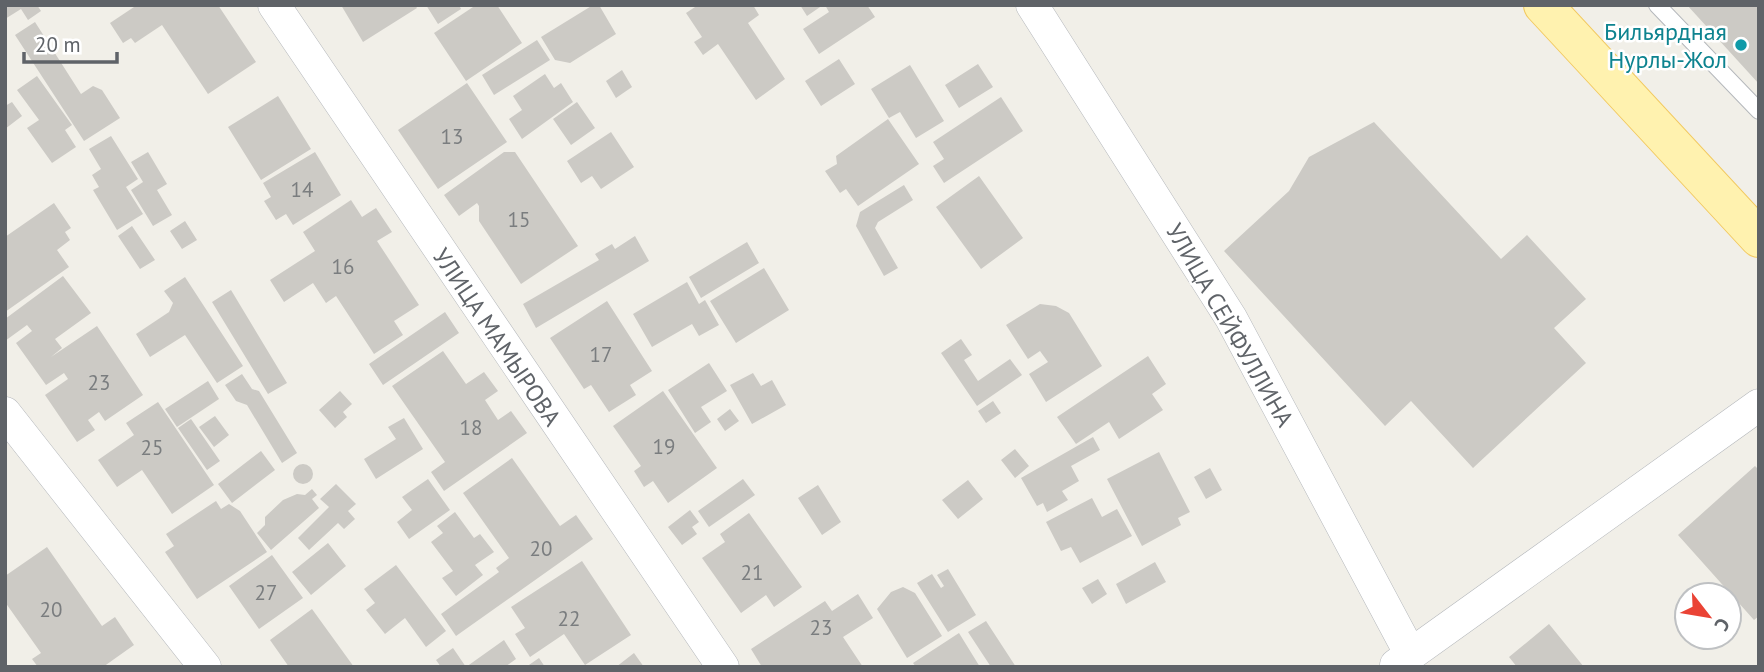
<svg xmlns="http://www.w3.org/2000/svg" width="1764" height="672" font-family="'PT Sans',sans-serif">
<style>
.building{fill:#cccac5}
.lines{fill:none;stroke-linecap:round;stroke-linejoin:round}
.service-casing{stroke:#b5b8bc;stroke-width:18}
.minor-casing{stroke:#b5b8bc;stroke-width:33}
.primary-casing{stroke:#f2c960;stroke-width:40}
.service{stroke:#fff;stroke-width:16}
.minor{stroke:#fff;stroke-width:32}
.primary{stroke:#fff2af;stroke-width:38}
.culture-dot{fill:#0f9aa8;stroke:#fff;stroke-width:2.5}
.labels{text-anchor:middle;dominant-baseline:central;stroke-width:5;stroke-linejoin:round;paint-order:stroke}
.number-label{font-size:21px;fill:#7a7d7f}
.culture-label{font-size:24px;fill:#0d838f;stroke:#fff;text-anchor:end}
.street-label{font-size:24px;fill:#5f6368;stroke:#fff}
</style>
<rect width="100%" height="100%" fill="#f1efe8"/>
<!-- building -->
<path class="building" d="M5,5H37L41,11L28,20L21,9L5,19Z
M137,5H218L256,62L208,94L162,25L135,43L131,38L123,43L110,23Z
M341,5H415L417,8L363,42Z
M426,5H459L461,9L438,24Z
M476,5H497L522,43L466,81L434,33Z
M593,5H599L616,34L570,63L555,60L541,37Z
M698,5H753L759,15L748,23L785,79L756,100L718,44L703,55L694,42L702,37L686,13Z
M800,5H823L807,16Z
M825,5H867L875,17L819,54L803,29L829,12Z
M1687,5H1759V84Z
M35,22L81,94L93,86L102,90L120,118L84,141L15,35Z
M537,40L550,60L494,95L482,75Z
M839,59L855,84L821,106L805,81Z
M978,64L993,87L959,108L945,85Z
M910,65L944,121L916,138L900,112L889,118L871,89Z
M622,70L632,87L616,98L606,81Z
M545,74L554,88L561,83L573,102L522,139L509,119L522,110L513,96Z
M37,76L72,125L65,130L76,147L52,163L27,128L39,120L17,90Z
M467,83L507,142L438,189L398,130Z
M278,96L311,149L261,180L228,127Z
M1001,97L1023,131L944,183L933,166L944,159L933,142Z
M12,102L22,116L5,129V106Z
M577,102L595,128L571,145L553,119Z
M888,119L919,164L858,206L846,189L840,193L825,171L837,164L836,156Z
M1374,122L1501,259L1527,235L1586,299L1554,328L1586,363L1473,468L1411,401L1385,426L1224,251L1289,191L1309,157Z
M611,132L634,167L601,189L592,176L581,183L567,161Z
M111,136L138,179L126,187L143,214L117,230L93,190L99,187L92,175L101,169L89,149Z
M148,152L167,184L157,190L172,215L153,226L131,190L143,182L131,162Z
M315,152L341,195L293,225L286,214L276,220L264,201L271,197L263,183Z
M504,152H515L578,246L521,284L479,221V206L477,203L459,216L444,195Z
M979,176L1023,238L981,269L936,207Z
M904,185L913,200L878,222L875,228L898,268L884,276L856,226L860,212Z
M351,200L362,217L376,208L392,232L377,241L419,305L394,321L403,335L374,354L336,296L326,303L313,283L284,302L270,280L315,251L303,232Z
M54,203L71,228L65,232L70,240L57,250L69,267L5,312V237Z
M185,221L197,240L182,249L170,231Z
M132,226L155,260L140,269L118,236Z
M635,236L649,261L536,328L523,304L599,260L595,254L612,244L615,249Z
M747,242L759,263L701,298L689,277Z
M764,268L789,310L736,343L710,301Z
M63,276L91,313L55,339L62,348L51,357L97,326L143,395L105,421L99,412L88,420L95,430L77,442L45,395L68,379L64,373L46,385L16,343L32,331L27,325L5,341V319Z
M185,277L243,366L217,383L185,335L150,357L136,334L169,312L173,303L164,291Z
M687,282L699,304L705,300L719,325L699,336L692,324L652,347L633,314Z
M231,290L287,383L268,394L212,302Z
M607,301L652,371L630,385L636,395L609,412L591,385L584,389L550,338Z
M1040,304L1056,306L1069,313L1102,366L1046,402L1029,374L1048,362L1040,351L1028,359L1006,325Z
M445,312L459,333L383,385L369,364Z
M961,339L972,355L964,360L978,381L1010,359L1022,375L977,406L941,353Z
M443,351L466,384L484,372L498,391L485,400L498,420L511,411L527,433L444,491L431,472L445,462L392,386Z
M1148,356L1166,384L1152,394L1163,410L1119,439L1109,422L1076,444L1057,417Z
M709,363L727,391L701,407L711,422L695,433L668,390Z
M753,373L761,386L772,380L786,405L752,424L730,385Z
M242,374L252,389L259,391L297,453L282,463L247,405L236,401L225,385Z
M208,381L219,399L177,427L165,409Z
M340,391L352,404L343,412L347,417L335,428L319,410Z
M663,391L717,468L668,503L653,481L644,487L634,471L641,466L613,426Z
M993,401L1001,413L986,423L978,411Z
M158,402L214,485L172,514L142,470L117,487L98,460L134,435L126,423Z
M730,409L739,421L725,431L717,419Z
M215,416L229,435L214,447L199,427Z
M404,418L423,449L376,479L364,459L396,439L388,427Z
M191,419L220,461L207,470L178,428Z
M1093,437L1100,450L1071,466L1079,481L1062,491L1068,500L1047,512L1043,503L1037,506L1021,478Z
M1015,449L1029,466L1015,478L1001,460Z
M261,451L275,470L232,503L218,484Z
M1159,452L1190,512L1178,518L1181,525L1142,546L1107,479Z
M512,458L560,526L576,515L593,539L456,636L441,614L499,572L496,568L509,558L463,493Z
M293 474a10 10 0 1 1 20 0a10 10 0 1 1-20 0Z
M1755,466L1759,470V616L1754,620L1678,535Z
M1210,468L1222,490L1206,499L1194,477Z
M428,479L450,510L409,539L397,522L412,510L402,497Z
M743,479L755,495L709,527L698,511Z
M968,480L983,499L958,519L942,500Z
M336,484L356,504L348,511L355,519L344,529L338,523L309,550L298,538L329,507L320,499Z
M818,485L841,522L822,535L798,498Z
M312,489L317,495L312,499L319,508L271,550L257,533L265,525V517L283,500L297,494L305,495Z
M1092,498L1102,517L1117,509L1132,536L1080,563L1071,547L1061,551L1046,522Z
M216,501L221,509L229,504L240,511L267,552L197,599L165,552L174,546L166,534Z
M690,510L699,522L692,527L697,534L682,545L668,527Z
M455,512L474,538L480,534L494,552L475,565L483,575L456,596L442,578L453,571L431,542L443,533L437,526Z
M749,513L802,587L774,607L766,595L741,613L702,558L725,542L720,534Z
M328,543L346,566L311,595L292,572Z
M47,547L102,626L115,617L134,645L103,667H38L32,659L41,653L5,602V576Z
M272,555L303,598L259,629L229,586Z
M582,561L631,635L585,665L564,634L530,657L515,634L525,628L511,607Z
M1155,562L1166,582L1126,604L1116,584Z
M396,565L446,631L426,647L405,618L385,634L366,610L375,603L364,589Z
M948,569L976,615L948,632L917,583L932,574L941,588L944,586L937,575Z
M1098,579L1107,594L1092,604L1082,588Z
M903,587L915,593L942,636L907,658L877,609L891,592Z
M858,594L873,618L843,637L863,667H762L751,649L825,601L832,611Z
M312,609L354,667H289L270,640Z
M986,621L1016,667H991L968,632Z
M1549,624L1584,667H1517L1509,657Z
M959,633L980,667H916L913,663Z
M504,640L516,659L505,667H441L436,660L453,648L466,667Z
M634,653L644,667H616Z
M539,658L545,667H526Z"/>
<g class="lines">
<defs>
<path id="service" d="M1657,5L1759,111"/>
<path id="minor" d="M274,5L723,667
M1032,5L1231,318L1411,655
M5,413L205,667
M1396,665L1759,405"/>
<path id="primary" d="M1543,5L1759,238"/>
</defs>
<!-- service casing -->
<use href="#service" class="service-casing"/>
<!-- minor casing -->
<use href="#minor" class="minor-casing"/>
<!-- primary casing -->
<use href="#primary" class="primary-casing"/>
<!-- service -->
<use href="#service" class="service"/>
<!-- minor -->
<use href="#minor" class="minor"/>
<!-- primary -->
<use href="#primary" class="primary"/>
</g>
<!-- markers -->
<circle class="culture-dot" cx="1741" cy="45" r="7"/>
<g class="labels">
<!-- number labels -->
<g class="number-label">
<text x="452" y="136">13</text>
<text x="302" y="189">14</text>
<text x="519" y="219">15</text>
<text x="343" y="266">16</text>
<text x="601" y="354">17</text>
<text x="99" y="382">23</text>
<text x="471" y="427">18</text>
<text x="664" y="446">19</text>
<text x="152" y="447">25</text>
<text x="541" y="548">20</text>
<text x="752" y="572">21</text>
<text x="266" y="592">27</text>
<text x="51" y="609">20</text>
<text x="569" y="618">22</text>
<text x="821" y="627">23</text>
</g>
<!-- culture labels -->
<g class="culture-label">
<text x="1727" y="31">Бильярдная<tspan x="1727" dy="28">Нурлы-Жол</tspan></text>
</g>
<!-- street labels -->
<g class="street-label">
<text transform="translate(1230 325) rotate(60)">УЛИЦА СЕЙФУЛЛИНА</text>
<text transform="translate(497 337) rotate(56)">УЛИЦА МАМЫРОВА</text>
</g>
</g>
<!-- border -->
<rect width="1764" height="672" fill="none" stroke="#5f6368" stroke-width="14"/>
<!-- north arrow -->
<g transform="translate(1708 616) rotate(121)"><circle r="33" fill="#ffffff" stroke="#bfc1c3" stroke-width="2"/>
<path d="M0-5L12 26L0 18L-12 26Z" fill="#ea4335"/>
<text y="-10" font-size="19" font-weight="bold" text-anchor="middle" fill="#5f6368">С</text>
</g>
<!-- scale -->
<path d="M24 52v10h93v-10" fill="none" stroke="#5f6368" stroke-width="3.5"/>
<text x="35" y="52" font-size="21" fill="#5f6368" stroke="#ffffff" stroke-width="5" paint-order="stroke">20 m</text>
</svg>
